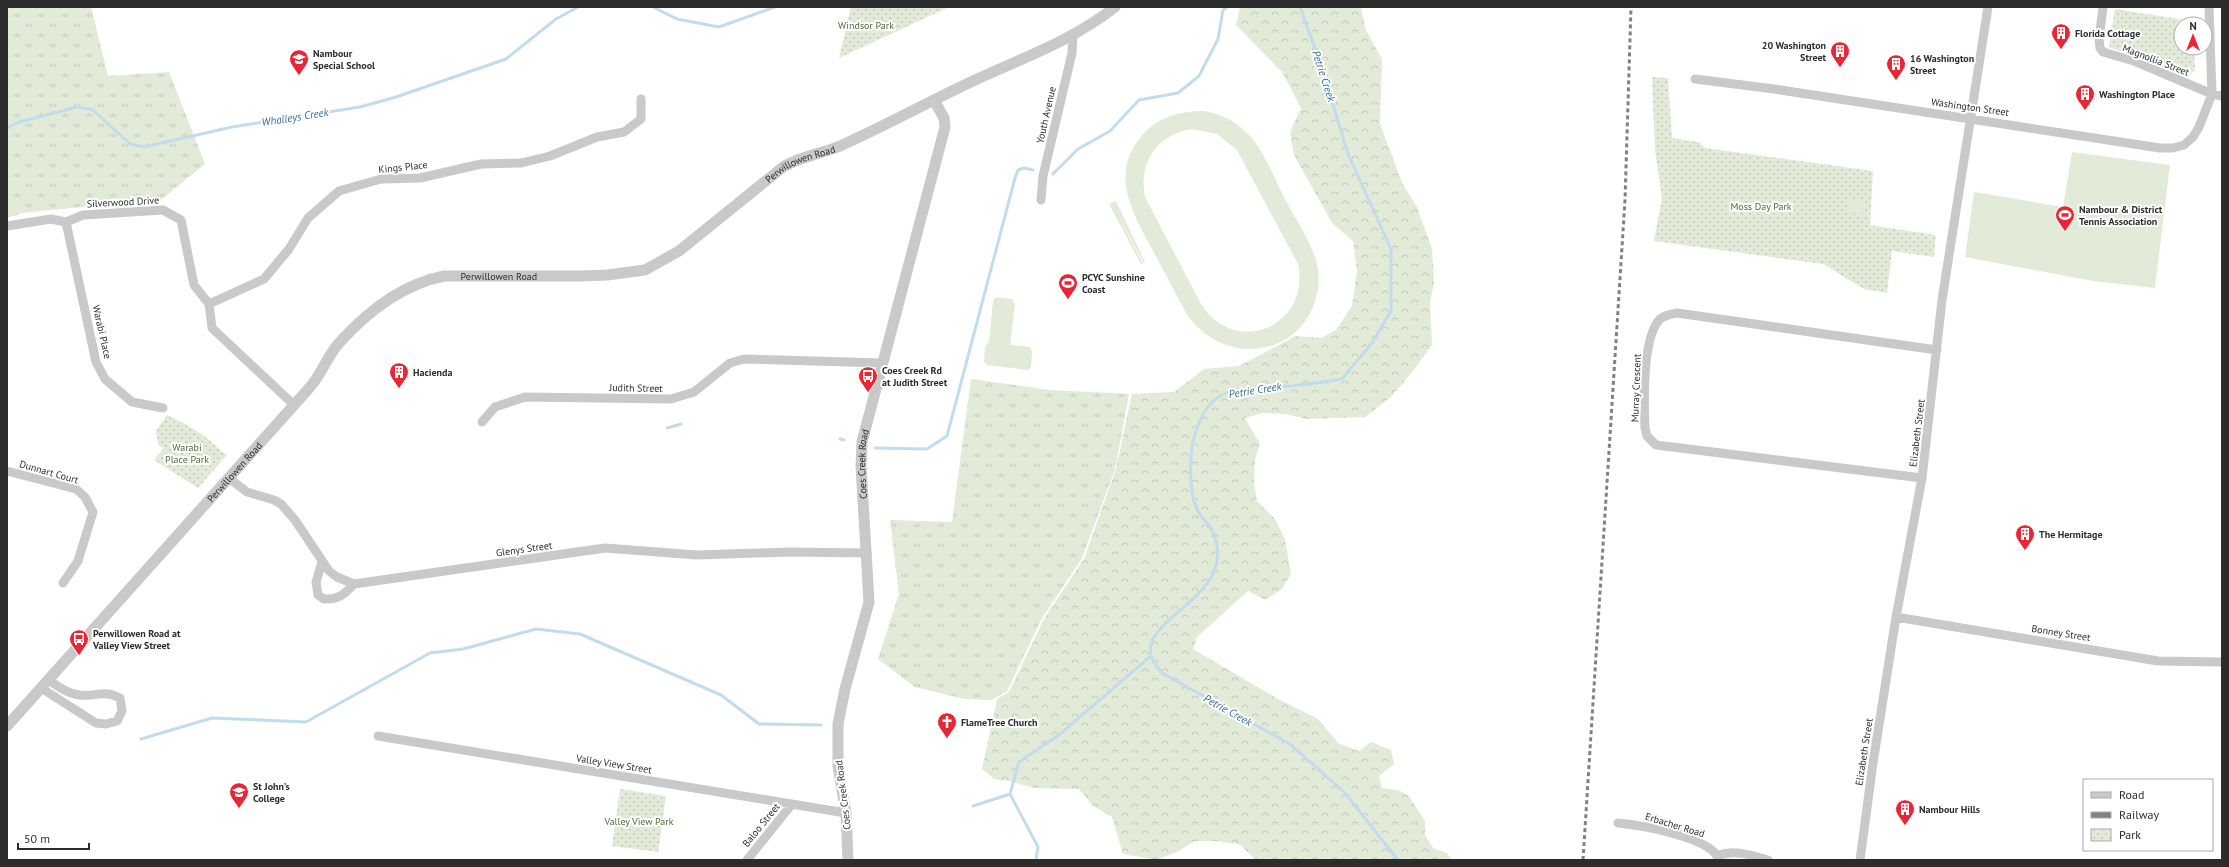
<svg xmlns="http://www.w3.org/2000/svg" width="2229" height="867" font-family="'PT Sans',sans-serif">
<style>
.grass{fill:url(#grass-tufts)}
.forest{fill:url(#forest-crowns)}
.park{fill:url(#park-dots)}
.pitch{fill:#e2ead8;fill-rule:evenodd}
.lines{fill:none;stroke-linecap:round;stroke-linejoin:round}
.stream{stroke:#c3dcec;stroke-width:3}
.minor{stroke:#c9c9c9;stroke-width:9}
.tertiary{stroke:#c9c9c9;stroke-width:11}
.rail{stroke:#818181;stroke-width:3;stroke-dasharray:4 3;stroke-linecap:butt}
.labels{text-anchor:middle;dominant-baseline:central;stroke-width:4;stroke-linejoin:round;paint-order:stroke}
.park-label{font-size:10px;fill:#4f6838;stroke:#fff}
.poi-label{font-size:10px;font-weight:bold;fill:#2c2c2c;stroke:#fff;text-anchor:start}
.street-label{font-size:10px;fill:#2c2c2c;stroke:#fff}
.water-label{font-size:11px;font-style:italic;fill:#386e90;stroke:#fff}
</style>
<defs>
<pattern id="grass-tufts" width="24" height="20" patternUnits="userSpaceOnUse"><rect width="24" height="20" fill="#e2ead8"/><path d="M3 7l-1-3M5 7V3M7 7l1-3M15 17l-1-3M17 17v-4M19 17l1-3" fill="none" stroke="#c2c9ba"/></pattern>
<pattern id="forest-crowns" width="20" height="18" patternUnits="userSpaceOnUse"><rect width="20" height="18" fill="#e2ead8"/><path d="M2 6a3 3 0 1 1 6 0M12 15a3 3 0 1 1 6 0" fill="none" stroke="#c2c9ba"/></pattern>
<pattern id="park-dots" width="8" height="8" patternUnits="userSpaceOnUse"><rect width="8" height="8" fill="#e2ead8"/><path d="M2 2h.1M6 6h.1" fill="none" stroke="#c2c9ba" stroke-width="1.8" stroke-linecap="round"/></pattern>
</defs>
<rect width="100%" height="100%" fill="#fff"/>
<!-- grass -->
<path class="grass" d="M7,7H91L108,76L169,72L205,164L162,199L22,213L7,218Z
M971,379L1050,390L1129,394L1115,469L1082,558L1042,618L1007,691L991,700L964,699L915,687L878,659L899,594L890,520L952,522Z"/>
<!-- forest -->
<path class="forest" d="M1240,7H1361L1366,30L1382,59L1380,124L1403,185L1417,207L1432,249L1434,281L1430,304L1432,345L1413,371L1391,397L1365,417L1307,419L1285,414L1262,413L1245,418L1260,444L1255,460L1254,483L1257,501L1275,519L1285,539L1291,574L1282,589L1265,600L1248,591L1197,637L1193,649L1278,699L1318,719L1339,744L1359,751L1371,742L1391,750L1394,764L1379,776L1382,788L1398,790L1409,796L1425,821V835L1433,848L1447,853L1451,860H1256L1239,844L1215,841H1194L1179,851L1157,860L1123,854L1112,817L1093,806L1079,789L1034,788L1009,781L994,779L982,769L997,699L1009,692L1044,619L1084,559L1116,469L1132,394L1174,392L1204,369L1239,366L1296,336L1321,338L1336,330L1352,306L1357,271L1353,241L1332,223L1294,155L1290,132L1301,108L1282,72L1236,25Z"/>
<!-- park -->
<path class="park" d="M851,7H949L839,58Z
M2115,9L2192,21L2193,24H2181V48H2194L2195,70L2189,76L2109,47Z
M1652,77L1668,78L1672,138L1699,142L1705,148L1873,171L1870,225L1936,235L1934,257L1892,251L1887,293L1864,289L1823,264L1654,241L1662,198L1655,150Z
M167,415C182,422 195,429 208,439C215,444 217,449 227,455L198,488L154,460L163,449L158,444L156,431Z
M620,789L666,796L658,852L612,846Z"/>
<!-- pitch -->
<path class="pitch" d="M1204,111C1220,114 1234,120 1246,132C1263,148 1272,174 1283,195C1293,215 1307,235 1315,257C1318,267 1320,279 1318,289C1306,360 1220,369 1185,311C1174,290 1163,270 1152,249C1131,210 1108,171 1145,132C1161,116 1182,111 1204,111ZM1192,129L1217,134L1237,150L1298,264C1311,327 1235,358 1201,304L1145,197C1138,163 1157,134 1192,129Z
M2072,152L2170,165L2155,288L2093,281L1965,257L1974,192L2063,207Z
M1850,199L1865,202L1862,215L1847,212Z
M1116,201L1145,262L1144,263L1117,213L1143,264H1141L1109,204Z
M996,297L1012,299L1015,304L1010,345L1030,347L1032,351L1031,367L1028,370L987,365L984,362L985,347L989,342L993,301Z"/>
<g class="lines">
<!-- stream -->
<path class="stream" d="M653,7L677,19L719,27L775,7
M1300,7L1321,65L1348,154L1391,249V311L1372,343L1342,379C1325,382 1308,384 1291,386C1269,388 1239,385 1220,396C1201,407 1192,438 1191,457C1190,476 1190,497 1199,513C1201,518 1206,521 1209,525C1217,538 1220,554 1215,569C1204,600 1157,621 1151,644C1148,656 1155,665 1162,673L1290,744L1345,793L1398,860
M7,128L19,122L77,107L93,110L130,144L144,147L232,127L360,107L396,97L506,59L556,19L578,7
M1053,174L1078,149L1110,131L1139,100L1178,93L1199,76L1218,39L1223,10L1227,7
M667,428L681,424
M840,439L844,440
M875,448L927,449L947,436L1015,178L1018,170L1024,168L1033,170
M141,739L212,718L306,722L430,653L463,649L536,629L580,634L721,695L759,724L821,725
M973,806L1010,794
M1036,860L1038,847L1010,794L1019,762L1060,734L1151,656"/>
<!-- minor -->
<path class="minor" d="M2103,7L2099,39L2100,48L2103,52L2134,61L2212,94L2222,96
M1695,79L1774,89L2160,148H2173L2184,145L2193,137L2199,127L2212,94L2209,7
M1041,200L1043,176L1072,53L1073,36
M66,222L96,362L105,379L132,402L163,408
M7,226L51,219L66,222L83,215L163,210L181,220L194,285L209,304L212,328L294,405
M209,304L264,279L289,249L308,218L339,191L381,179L420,178L481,164L521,163L550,156L597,137L624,132L641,119V99
M482,422L495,407L525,397L671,399L694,392L730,363L744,359L882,363
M7,471L76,489L85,497L93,512L78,561L63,583
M1922,478L1656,445L1647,436L1645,428C1644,403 1642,337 1660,319C1665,315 1671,314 1677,313L1937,350
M230,479L247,492L274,500L281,504L295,520L329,571L337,577L354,584L605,548L697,555L790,552L867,553
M322,562L316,582L318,595L324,599C338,600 345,594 354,584
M1896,617L2158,661L2222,662
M41,688L96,723L106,724L117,721L122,711L120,698C102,689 98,697 80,695C68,694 58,687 49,680
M378,736L846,813
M1618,823C1641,825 1706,837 1717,856C1735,849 1750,855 1768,860
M747,860L792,804
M1860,860L1873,763L1896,617L1922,478L1942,300L1988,7"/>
<!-- tertiary -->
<g class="tertiary">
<path id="s1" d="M7,726L294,405C301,397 308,390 314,382C323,370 329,354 339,343C367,312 403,284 444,276H581L607,275L645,270L679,251L783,167C801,156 821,154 840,146C885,126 928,102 973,81C1022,58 1072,41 1115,7"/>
<path id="s2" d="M848,860L846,813L838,766V724L845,689L869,602L861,466L862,442L945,127L944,118L934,100"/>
</g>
<!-- rail -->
<path class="rail" d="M1583,860L1625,200L1631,7"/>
</g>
<!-- icons -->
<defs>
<symbol id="building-pin" viewBox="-11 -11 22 30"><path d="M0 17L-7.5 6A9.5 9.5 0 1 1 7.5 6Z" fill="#ea2635" stroke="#fff"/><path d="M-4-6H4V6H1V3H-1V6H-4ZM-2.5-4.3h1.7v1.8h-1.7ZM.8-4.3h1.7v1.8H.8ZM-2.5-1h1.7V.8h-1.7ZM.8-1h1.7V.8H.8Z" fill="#fff"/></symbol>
<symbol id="school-pin" viewBox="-11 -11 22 30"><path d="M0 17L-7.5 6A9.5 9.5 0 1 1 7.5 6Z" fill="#ea2635" stroke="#fff"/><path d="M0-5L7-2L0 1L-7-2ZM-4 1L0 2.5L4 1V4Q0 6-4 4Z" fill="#fff"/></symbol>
<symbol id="stadium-pin" viewBox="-11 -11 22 30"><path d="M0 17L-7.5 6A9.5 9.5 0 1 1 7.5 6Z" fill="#ea2635" stroke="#fff"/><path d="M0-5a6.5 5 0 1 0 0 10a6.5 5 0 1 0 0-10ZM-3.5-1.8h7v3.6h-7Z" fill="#fff"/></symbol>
<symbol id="bus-pin" viewBox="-11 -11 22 30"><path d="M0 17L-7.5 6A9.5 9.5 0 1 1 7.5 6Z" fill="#ea2635" stroke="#fff"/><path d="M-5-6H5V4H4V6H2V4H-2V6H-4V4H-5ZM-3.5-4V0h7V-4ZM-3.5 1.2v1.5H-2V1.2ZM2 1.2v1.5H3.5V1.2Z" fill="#fff"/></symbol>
<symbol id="church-pin" viewBox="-11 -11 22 30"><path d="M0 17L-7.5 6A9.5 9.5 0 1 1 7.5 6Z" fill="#ea2635" stroke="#fff"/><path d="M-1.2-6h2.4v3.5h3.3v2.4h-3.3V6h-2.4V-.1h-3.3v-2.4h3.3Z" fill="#fff"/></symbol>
</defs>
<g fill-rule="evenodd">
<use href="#building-pin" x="2050" y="22" width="22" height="30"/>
<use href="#building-pin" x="1829" y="40" width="22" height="30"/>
<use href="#school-pin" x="288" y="48" width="22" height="30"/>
<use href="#building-pin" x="1885" y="53" width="22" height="30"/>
<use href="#building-pin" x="2074" y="83" width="22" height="30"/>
<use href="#stadium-pin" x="2054" y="204" width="22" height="30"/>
<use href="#stadium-pin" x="1057" y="272" width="22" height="30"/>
<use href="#building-pin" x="388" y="361" width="22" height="30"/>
<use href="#bus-pin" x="857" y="365" width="22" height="30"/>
<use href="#building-pin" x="2014" y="523" width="22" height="30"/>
<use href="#bus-pin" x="68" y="628" width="22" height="30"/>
<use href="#church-pin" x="936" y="711" width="22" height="30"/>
<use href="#school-pin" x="228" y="781" width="22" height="30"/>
<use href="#building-pin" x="1894" y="798" width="22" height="30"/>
</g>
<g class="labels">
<!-- park labels -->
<g class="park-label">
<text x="866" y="25">Windsor Park</text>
<text x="1761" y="206">Moss Day Park</text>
<text x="187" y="447">Warabi<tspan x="187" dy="12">Place Park</tspan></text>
<text x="639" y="821">Valley View Park</text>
</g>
<!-- poi labels -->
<g class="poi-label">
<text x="2075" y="33">Florida Cottage</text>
<text x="1826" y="45" text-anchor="end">20 Washington<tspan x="1826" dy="12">Street</tspan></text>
<text x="313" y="53">Nambour<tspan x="313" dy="12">Special School</tspan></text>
<text x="1910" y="58">16 Washington<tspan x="1910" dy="12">Street</tspan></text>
<text x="2099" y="94">Washington Place</text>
<text x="2079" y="209">Nambour &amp; District<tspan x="2079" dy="12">Tennis Association</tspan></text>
<text x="1082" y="277">PCYC Sunshine<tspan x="1082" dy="12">Coast</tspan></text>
<text x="882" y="370">Coes Creek Rd<tspan x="882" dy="12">at Judith Street</tspan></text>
<text x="413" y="372">Hacienda</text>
<text x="2039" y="534">The Hermitage</text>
<text x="93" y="633">Perwillowen Road at<tspan x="93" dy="12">Valley View Street</tspan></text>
<text x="961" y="722">FlameTree Church</text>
<text x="253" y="786">St John’s<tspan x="253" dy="12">College</tspan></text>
<text x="1919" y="809">Nambour Hills</text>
</g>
<!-- street labels -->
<g class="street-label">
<text transform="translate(2156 60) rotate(21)">Magnollia Street</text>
<text transform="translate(1970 107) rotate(8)">Washington Street</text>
<text transform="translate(1046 115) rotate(-77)">Youth Avenue</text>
<text stroke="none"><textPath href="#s1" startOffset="1025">Perwillowen Road</textPath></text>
<text transform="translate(403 167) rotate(-6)">Kings Place</text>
<text transform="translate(123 202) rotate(-3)">Silverwood Drive</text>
<text stroke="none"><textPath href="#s1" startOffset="689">Perwillowen Road</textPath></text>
<text transform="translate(102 332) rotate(77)">Warabi Place</text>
<text transform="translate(636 388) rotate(1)">Judith Street</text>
<text transform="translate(1636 388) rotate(-88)">Murray Crescent</text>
<text transform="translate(1917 433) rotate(-83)">Elizabeth Street</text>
<text stroke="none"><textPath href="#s2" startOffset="401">Coes Creek Road</textPath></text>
<text transform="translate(49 472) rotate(16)">Dunnart Court</text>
<text stroke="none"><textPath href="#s1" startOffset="341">Perwillowen Road</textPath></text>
<text transform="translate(524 549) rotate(-8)">Glenys Street</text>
<text transform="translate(2061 633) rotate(9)">Bonney Street</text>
<text transform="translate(1864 752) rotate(-81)">Elizabeth Street</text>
<text transform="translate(614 764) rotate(9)">Valley View Street</text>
<text transform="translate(843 795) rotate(-97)">Coes Creek Road</text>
<text transform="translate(761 825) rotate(-51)">Baloo Street</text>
<text transform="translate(1675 825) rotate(17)">Erbacher Road</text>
</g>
<!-- water labels -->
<g class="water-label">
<text transform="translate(1324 76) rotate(72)">Petrie Creek</text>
<text transform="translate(295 117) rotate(-9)">Whalleys Creek</text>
<text transform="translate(1255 390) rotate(-9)">Petrie Creek</text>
<text transform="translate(1228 710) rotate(29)">Petrie Creek</text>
</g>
</g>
<!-- border -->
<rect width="2229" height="867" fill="none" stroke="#2c2c2c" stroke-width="16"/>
<!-- legend -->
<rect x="2083" y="779" width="130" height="72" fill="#ffffff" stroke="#ababab"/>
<rect x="2091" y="792" width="20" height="6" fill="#c9c9c9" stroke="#ababab"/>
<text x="2119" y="799" font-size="12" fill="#2c2c2c">Road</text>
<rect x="2091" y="812" width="20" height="6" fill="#818181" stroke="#ababab"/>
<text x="2119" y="819" font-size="12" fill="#2c2c2c">Railway</text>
<rect x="2091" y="829" width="20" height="12" fill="url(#park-dots)" stroke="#ababab"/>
<text x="2119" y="839" font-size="12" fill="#2c2c2c">Park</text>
<!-- north arrow -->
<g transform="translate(2193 36)"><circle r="19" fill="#ffffff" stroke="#ababab"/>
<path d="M0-3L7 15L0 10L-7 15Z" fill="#ea2635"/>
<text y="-6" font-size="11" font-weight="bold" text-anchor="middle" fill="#2c2c2c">N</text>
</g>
<!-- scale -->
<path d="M18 843v6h71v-6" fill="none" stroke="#2c2c2c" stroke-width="2"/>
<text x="24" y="843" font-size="12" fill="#2c2c2c" stroke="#ffffff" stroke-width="3" paint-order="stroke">50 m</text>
</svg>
